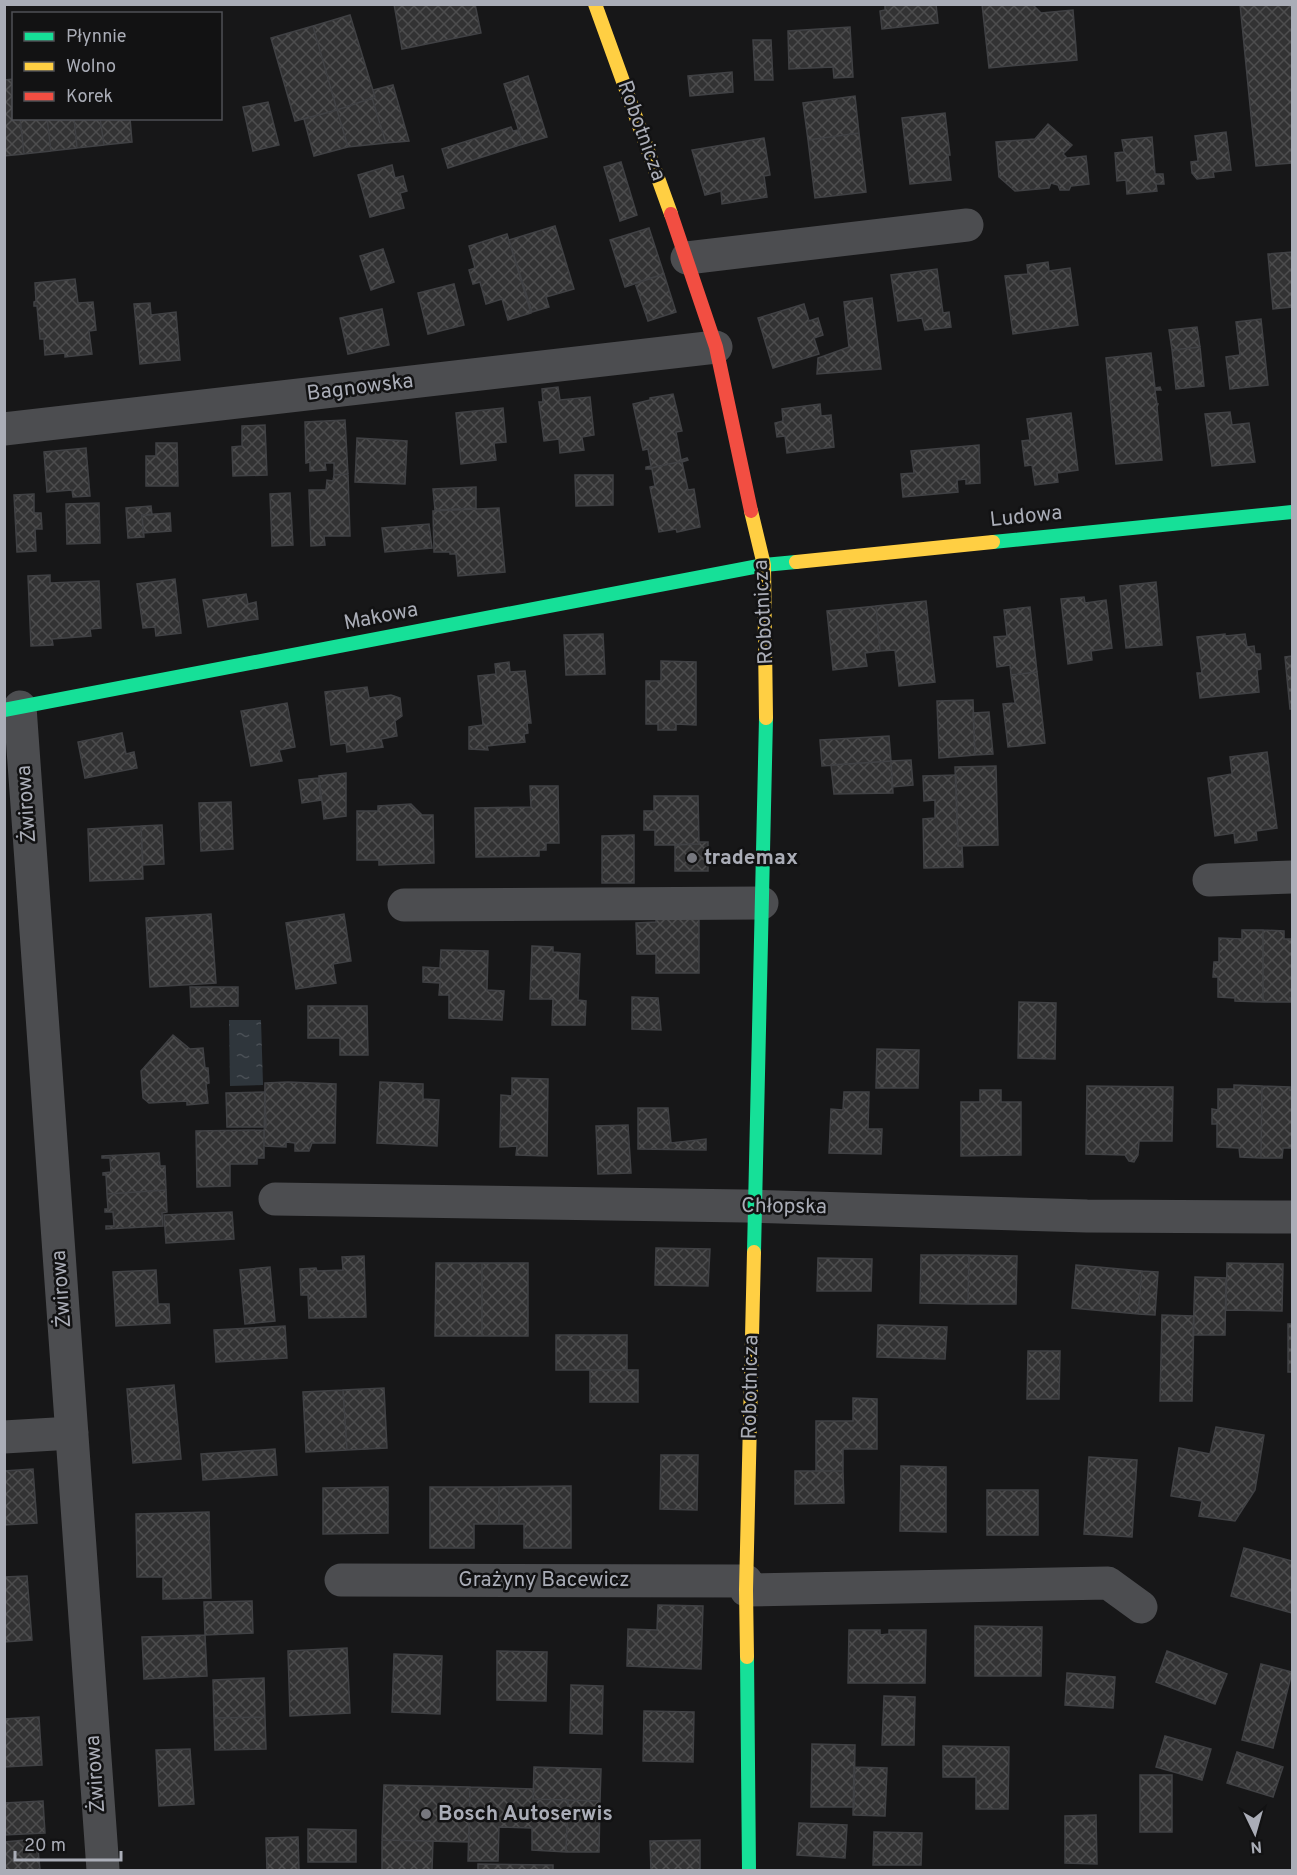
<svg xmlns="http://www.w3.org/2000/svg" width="1297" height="1875" font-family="Overpass,sans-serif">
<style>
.water{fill:url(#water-ripples)}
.building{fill:url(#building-cross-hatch);stroke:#404144;stroke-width:1.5}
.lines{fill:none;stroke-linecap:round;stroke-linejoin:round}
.street{stroke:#4c4d50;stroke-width:33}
.fast{stroke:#16e098;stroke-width:14}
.slow{stroke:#ffcf43;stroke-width:14}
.jam{stroke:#f24e42;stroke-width:14}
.poi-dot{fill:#77787f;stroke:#121213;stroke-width:2}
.labels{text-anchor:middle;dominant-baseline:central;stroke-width:5;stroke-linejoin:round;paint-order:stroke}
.street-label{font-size:21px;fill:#aaadb7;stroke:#121213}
.poi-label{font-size:21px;font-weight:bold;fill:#aaadb7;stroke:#121213;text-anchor:start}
</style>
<defs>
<pattern id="water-ripples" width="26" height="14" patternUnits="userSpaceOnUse" patternTransform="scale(1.5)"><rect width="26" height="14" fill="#2f363c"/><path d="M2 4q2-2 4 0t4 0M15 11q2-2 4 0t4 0" fill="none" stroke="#4a5056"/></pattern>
<pattern id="building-cross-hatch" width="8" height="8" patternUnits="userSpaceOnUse" patternTransform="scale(1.5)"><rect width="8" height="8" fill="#323233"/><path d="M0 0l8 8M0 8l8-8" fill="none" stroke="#4d4d4e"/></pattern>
</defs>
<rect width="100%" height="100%" fill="#171718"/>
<!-- water -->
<path class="water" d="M229,1020H261L263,1085L230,1086Z"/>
<!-- building -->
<path class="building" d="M394,4H475L481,33L402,49Z
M885,4H936L938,23L882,29L880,11L885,10Z
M982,4H1032L1041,13L1073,10L1077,60L989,68Z
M1240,4H1292V163L1256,166Z
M350,15L375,97L337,110L313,26Z
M313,26L337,110L295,121L271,38Z
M850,27L853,77L834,78L833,67L789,69L788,31Z
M753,40H771L773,80H755Z
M732,72L733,92L690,96L688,76Z
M528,76L547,137L523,144L504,84Z
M14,79V118H20L24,154L4,156V80Z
M393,85L409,141L386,143L372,98L375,97L373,90Z
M855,96L859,133L808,140L803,103Z
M372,98L386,143L348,147L337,110Z
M268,102L279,145L253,151L243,107Z
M337,110L348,147L314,156L304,119Z
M945,113L950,155H948L951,180L910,184L902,118Z
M20,118H47L51,151L24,154Z
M47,118H74L77,148L51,151Z
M74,118H100L104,145L77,148Z
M100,118H130L132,142L104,145Z
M1048,124L1072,145L1063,154L1067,158L1086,156L1089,184L1071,186L1069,190H1060L1058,185L1051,183L1049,188L1015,191L999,177L996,142L1035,139Z
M511,127L513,131L518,130L523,144L448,168L442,149Z
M1226,132L1231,170L1213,172L1214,177L1197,179L1192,173L1191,162L1198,161L1195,136Z
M859,133L866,192L815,198L808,140Z
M1152,137L1155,174H1163L1164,184H1156L1157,191L1127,194L1126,180L1117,181L1115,153L1124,152L1122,140Z
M764,138L770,175L764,176L767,197L722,204L721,191L705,195L692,150Z
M621,162L637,215L620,221L604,167Z
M392,165L395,178L403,176L407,191L400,193L404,208L370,217L358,175Z
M555,226L574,289L546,297L549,307L532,312L509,240Z
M649,228L664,274L625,287L610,240Z
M507,234L531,313L508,320L502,299L486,304L480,282L473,284L469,270L475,268L469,246Z
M383,249L394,282L371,290L360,256Z
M1292,252V307L1273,309L1268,254Z
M1048,262L1049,271L1070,268L1078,325L1013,334L1005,276L1028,274L1027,265Z
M937,269L943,313L949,312L951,327L925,330L922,318L898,321L891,275Z
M664,274L676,312L648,321L635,283Z
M75,279L78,303L93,302L96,330L89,331L92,354L65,357V353L45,355L44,339H40L37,306H34V302L36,301L35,283Z
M454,284L464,325L428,334L418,293Z
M872,298L881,369L817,374L818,358L849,347L844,302Z
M150,303L151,315L176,312L180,360L140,364L134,304Z
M804,304L809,321L818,318L823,335L814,338L819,354L773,368L758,318Z
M382,309L389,345L348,354L340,318Z
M1261,319L1268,385L1230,389L1226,357L1240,355L1236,322Z
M1197,327L1200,347L1172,350L1169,330Z
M1200,347L1204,386L1176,389L1172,350Z
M1151,353L1155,388L1160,387L1161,390H1155L1157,404H1158L1157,407L1162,460L1116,464L1106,358Z
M558,387L560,400L590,397L594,435L582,437L584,450L560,453L559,439L544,441L539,402H543L542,389Z
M673,394L682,431L676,432L681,460L687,458L688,460L646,469V467L651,466L648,449L643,450L633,404L650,400V398Z
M820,404L821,416L831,415L834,447L787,453L785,436L777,437L775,423L783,421L782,409Z
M503,408L506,442L494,443L496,460L461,464L456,413Z
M1230,412L1232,425L1249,423L1255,462L1212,466L1205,414Z
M1071,413L1078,470L1057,473L1058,482L1035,485L1032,465L1025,466L1022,441L1030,440L1027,419Z
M345,420L348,474L334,475V463H325L326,470L310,471V462L306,463L305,422Z
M265,425L267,475L233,476L232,447L242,446V426Z
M357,438L407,441L405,484L355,482Z
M156,443H177L178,486H146V456H156Z
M979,445L980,483L966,484V479L957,480L958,492L903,497L901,474L914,473L911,451Z
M86,448L90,496L73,497L72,490L47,492L44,452Z
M688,460L682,462L688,490L694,489L700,527L677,532L676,529L659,532L650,487L655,486L652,469H646Z
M348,474L350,536H324L325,545L311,546L309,490H326L327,480L333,481L334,475Z
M575,475H613V505L576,506Z
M476,487V508L435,510L433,489Z
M290,493L293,545L272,546L270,494Z
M34,494V513H41L42,529H35L36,551L17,552L14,495Z
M99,503L100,543L67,544L66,504Z
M151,506L152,515H142L144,537L128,538L126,508Z
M499,508L505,572L458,576L456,554H450V552H434L433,511Z
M170,513L171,531L143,533L142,515Z
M429,524L432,548L385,552L382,528Z
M50,575V583L99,581L101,628L90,629L91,636L52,639L53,645L31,646L28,576Z
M175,579L181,633L156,636L155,627L143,628L137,584Z
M1156,582L1162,645L1126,648L1120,586Z
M246,594L248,604L256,602L258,619L208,627L203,600Z
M1084,597L1085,603L1106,600L1112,648L1091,651L1092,660L1068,664L1061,599Z
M926,601L935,682L899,686L895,650L880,651L876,606Z
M876,606L880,651L865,653L867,666L833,670L827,611Z
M1030,607L1037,672L1011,675L1010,665L997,667L994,637L1007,636L1004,610Z
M603,634L605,674L566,675L564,635Z
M1225,634V636L1245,634L1247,647L1254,646L1255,654H1260L1261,669L1257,670L1259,692L1200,698L1197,673H1202L1197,637Z
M1292,656V709H1290L1285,657Z
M661,661L696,662V725L676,724V730H658V724H646V681H661Z
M509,662L510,672L525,671L531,723H527L528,733L524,734L525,742L487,746L488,750L469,749V727L483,725L478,676L496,674L495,664Z
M1037,672L1045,743L1008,747L1003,704L1015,703L1011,675Z
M367,687L369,698L391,695L400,698L402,716L395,721L397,736L381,739L383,747L347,752L346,743L331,745L325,692Z
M973,700L975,755L939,758L937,701Z
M287,703L295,747L279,750L282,761L251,766L241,711Z
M989,712L993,754L975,755L973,713Z
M122,733L126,754L134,752L137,768L85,778L78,742Z
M889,736L891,761L822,766L820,740Z
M1267,752L1277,828L1256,831L1257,840L1235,843L1234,833L1215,836L1208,778L1232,774L1230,757Z
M911,760L913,785L892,787L891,761Z
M891,761L893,793L834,794L831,765Z
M996,766L998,845L958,846L955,767Z
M346,773V816L324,819L319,776Z
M956,775L958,846H962L963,867L924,868L923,819L935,818V800L924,801L923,776Z
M318,778L321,800L302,803L299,780Z
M530,786H558L559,843H546V850H539V856L476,857L475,808L531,807Z
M654,796H698L699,844L655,845V830H644V811H654Z
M231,802L233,849L201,851L199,803Z
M411,804L422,815H433L434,863L379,865V860H357V811H378V806Z
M162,825L164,864L143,865L141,826Z
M141,826L143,879L90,881L88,829Z
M634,835V883H602V836Z
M699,842H708V871H675V845L699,844Z
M211,914L216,983L150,987L146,918Z
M344,914L351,961L333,964L336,983L296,989L286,923Z
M656,919H699V973H656V954H637L636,923L656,922Z
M1242,930H1263V1002L1235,1001V998L1218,997V977H1213L1214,962H1219V938L1242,939Z
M1263,930L1284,931V939H1292V998H1290L1291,1002H1263Z
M532,946L553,947V952L580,954L578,1000L586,1001L585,1025H552L553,999H530Z
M441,950L488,951L487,990L504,991L502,1020L449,1018V995H439L440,983L423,982V967L440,968Z
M190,987H238V1006L191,1007Z
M632,997L658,998L661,1030L632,1029Z
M1019,1002L1056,1003L1055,1059L1018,1058Z
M308,1006H367L368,1055H340V1038H308Z
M173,1035L190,1049L203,1048L205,1068H208L209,1083L206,1084L208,1103L187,1105V1101L149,1103L143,1098L141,1071Z
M877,1049L919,1050L918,1088H876Z
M512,1078L548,1079L547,1156L516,1155L517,1146L500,1147L501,1095L512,1096Z
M288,1082L336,1084L335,1143H312L309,1151H295V1143L286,1142V1147L264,1146L265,1083Z
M380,1082L423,1084V1099L439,1100L437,1146L377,1143Z
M1234,1085L1262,1086L1261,1158L1240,1157L1239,1148L1217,1147V1124H1212V1109L1218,1110V1089H1234Z
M1087,1086L1173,1087L1172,1141H1139L1138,1155L1134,1162L1129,1161L1125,1155L1086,1154Z
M1262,1086L1290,1087V1090H1292V1148H1283L1282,1158H1261Z
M980,1090H1001V1102H1021V1155L961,1156V1102H980Z
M265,1092L266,1127H227L226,1093Z
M844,1092H869L868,1129H882L881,1154L829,1153L831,1109L843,1110Z
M638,1108H668L671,1143L706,1139V1150L638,1149Z
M628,1125L631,1173L598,1174L596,1126Z
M264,1130V1158H257V1164H230V1186L197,1187L196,1131Z
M159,1153L160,1166H165L166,1190L107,1194L106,1175H103V1173L111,1172L110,1158H102V1156Z
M166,1190L167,1212L162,1213L163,1226L106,1229V1226H114L113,1212H105V1209H108L107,1194Z
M232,1212L234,1239L166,1243L164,1215Z
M656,1248L710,1249L708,1286L655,1285Z
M921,1255H969L968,1304L920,1303Z
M969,1255L1017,1256L1016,1304H968Z
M364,1256L366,1317L309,1318L308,1295H301L300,1269L316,1268L317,1271L343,1270L342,1257Z
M818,1258L872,1259L871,1291H817Z
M436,1263H482V1336H435Z
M482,1263H528V1336H482Z
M1227,1263L1283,1264L1282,1311L1226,1310Z
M1076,1265L1142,1271L1138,1314L1072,1308Z
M270,1267L275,1321L245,1324L240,1270Z
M156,1270L158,1304H169L170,1323L116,1326L113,1272Z
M1142,1271L1158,1272L1155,1315L1138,1314Z
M1195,1277L1226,1278L1225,1335H1193Z
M1162,1315L1194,1316L1192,1401H1160Z
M1288,1324H1292V1372H1288Z
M878,1325L947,1327L945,1359L877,1357Z
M285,1326L287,1358L216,1362L214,1330Z
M556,1335H627V1370H556Z
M1028,1351H1060L1059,1399H1027Z
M590,1370H638V1402H590Z
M174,1385L181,1459L133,1463L127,1389Z
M384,1388L387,1448L347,1450L343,1390Z
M343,1390L347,1450L306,1452L303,1392Z
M853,1398L877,1399V1449H843V1471H816V1421H853Z
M1216,1427L1264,1435L1255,1490L1235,1521L1199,1516L1202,1501L1171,1496L1179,1448L1210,1454Z
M275,1449L277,1475L203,1480L201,1454Z
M661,1455H698L697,1510L660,1509Z
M1089,1457L1137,1460L1132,1537L1084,1534Z
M901,1466L946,1467V1532L900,1531Z
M33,1469L37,1523L4,1525V1471Z
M795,1471H843L844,1503L795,1504Z
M571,1486V1548H524V1524H499V1487Z
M388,1487V1533L323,1534V1488Z
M430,1487H499V1524H474V1548H430Z
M987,1490H1038V1535H987Z
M209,1512L211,1598L163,1599V1577H137L136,1514Z
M1244,1548L1292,1561V1613L1231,1596Z
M27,1576L32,1640L4,1642V1577Z
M252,1601L253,1633L205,1635L204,1602Z
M658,1605L703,1606L701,1669L627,1666L628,1629L657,1630Z
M975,1626L1042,1627L1041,1676H975Z
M849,1630H880V1635L889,1634V1630H926L925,1683H848Z
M205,1635L207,1676L144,1679L142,1637Z
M347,1648L350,1713L290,1716L288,1651Z
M497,1651L547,1652L546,1701L497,1700Z
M1167,1651L1227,1674L1215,1704L1156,1682Z
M394,1654L442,1656L440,1714L392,1712Z
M1261,1664L1292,1672L1273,1748L1242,1740Z
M1067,1673L1115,1677L1113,1708L1065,1705Z
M264,1678L265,1717L214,1718L213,1680Z
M571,1685L603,1686L602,1734L570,1733Z
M884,1696L915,1697L914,1745H882Z
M644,1711L694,1712L693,1762L643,1761Z
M39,1717L42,1765L4,1767V1719Z
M265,1717L266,1749L215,1750L214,1718Z
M1165,1736L1211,1749L1202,1780L1156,1767Z
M812,1744L855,1745L854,1807H811Z
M943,1746L1009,1747L1008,1809H976V1777H943Z
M190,1749L194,1804L159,1806L156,1750Z
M1237,1752L1283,1767L1273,1797L1227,1783Z
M534,1767L601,1769L600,1801L533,1799Z
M854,1767L887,1768L885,1816L853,1815Z
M1140,1775H1172V1832H1140Z
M384,1785L470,1787L469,1842L382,1840Z
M470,1787L534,1789L533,1799L568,1800L566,1852L532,1850V1828L499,1827L498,1861H468Z
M568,1800L600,1801L599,1852H566Z
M43,1801L45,1833L4,1835V1803Z
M1096,1815L1097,1864L1065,1863V1816Z
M799,1823L847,1825L845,1858L797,1855Z
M308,1829L356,1830V1862H308Z
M874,1832L922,1833L921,1865H873Z
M298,1837L299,1870H267L266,1838Z
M37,1839L40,1870H4V1842Z
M382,1840L433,1841L432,1870H382Z
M700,1840V1870H636H651L650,1841Z
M478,1864L553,1865V1870H478Z"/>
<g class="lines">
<!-- street -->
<path class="street" d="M687,258L967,225
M4,429L716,347
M20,707L103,1870
M1209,880L1292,877
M404,905L762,903
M275,1199L745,1206L1087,1216L1292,1217
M4,1437L72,1433
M341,1580L746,1581
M746,1590L1108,1583L1141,1607"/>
<!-- fast -->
<path class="fast" d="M993,542L1292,512
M4,710L764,565L796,562
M754,1252L766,718
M747,1657L749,1870"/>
<!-- slow -->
<path class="slow" d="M595,4L671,214
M751,511L764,565L766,718
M796,562L993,542
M747,1657L746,1590L754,1252"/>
<!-- jam -->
<path class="jam" d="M671,214L716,347L751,511"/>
</g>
<!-- markers -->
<g class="poi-dot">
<circle cx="692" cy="858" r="6"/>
<circle cx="426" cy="1814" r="6"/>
</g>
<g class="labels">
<!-- street labels -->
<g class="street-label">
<text transform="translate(641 131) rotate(70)">Robotnicza</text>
<text transform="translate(360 388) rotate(-7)">Bagnowska</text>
<text transform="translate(1026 517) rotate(-6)">Ludowa</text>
<text transform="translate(764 612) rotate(-93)">Robotnicza</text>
<text transform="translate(381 617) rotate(-11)">Makowa</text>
<text transform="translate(27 804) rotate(-94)">Żwirowa</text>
<text transform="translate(784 1207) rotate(1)">Chłopska</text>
<text transform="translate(62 1289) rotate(-94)">Żwirowa</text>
<text transform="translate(751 1387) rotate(-89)">Robotnicza</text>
<text x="544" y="1580">Grażyny Bacewicz</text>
<text transform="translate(96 1774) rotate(-94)">Żwirowa</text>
</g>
<!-- poi labels -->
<g class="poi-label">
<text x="704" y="858">trademax</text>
<text x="438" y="1814">Bosch Autoserwis</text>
</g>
</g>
<!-- border -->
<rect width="1297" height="1875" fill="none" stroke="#aaadb7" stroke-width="12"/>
<!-- legend -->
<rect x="12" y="12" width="210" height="108" fill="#121213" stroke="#4f5055" stroke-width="1.5"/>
<rect x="24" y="32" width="30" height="9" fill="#16e098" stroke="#4f5055" stroke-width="1.5"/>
<text x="66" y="42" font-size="18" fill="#aaadb7">Płynnie</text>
<rect x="24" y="62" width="30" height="9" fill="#ffcf43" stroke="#4f5055" stroke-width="1.5"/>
<text x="66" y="72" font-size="18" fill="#aaadb7">Wolno</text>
<rect x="24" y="92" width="30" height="9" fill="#f24e42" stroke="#4f5055" stroke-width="1.5"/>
<text x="66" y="102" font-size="18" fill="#aaadb7">Korek</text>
<!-- north arrow -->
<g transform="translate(1255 1833) rotate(175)" stroke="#121213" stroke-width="4.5" paint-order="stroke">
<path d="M0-4.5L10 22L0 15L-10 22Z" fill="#aaadb7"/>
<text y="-9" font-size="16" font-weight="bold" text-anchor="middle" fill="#aaadb7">N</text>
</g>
<!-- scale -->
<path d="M15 1851v9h106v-9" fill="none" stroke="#aaadb7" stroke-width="3"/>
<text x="24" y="1851" font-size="18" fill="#aaadb7" stroke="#121213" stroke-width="4.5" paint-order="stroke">20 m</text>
</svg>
